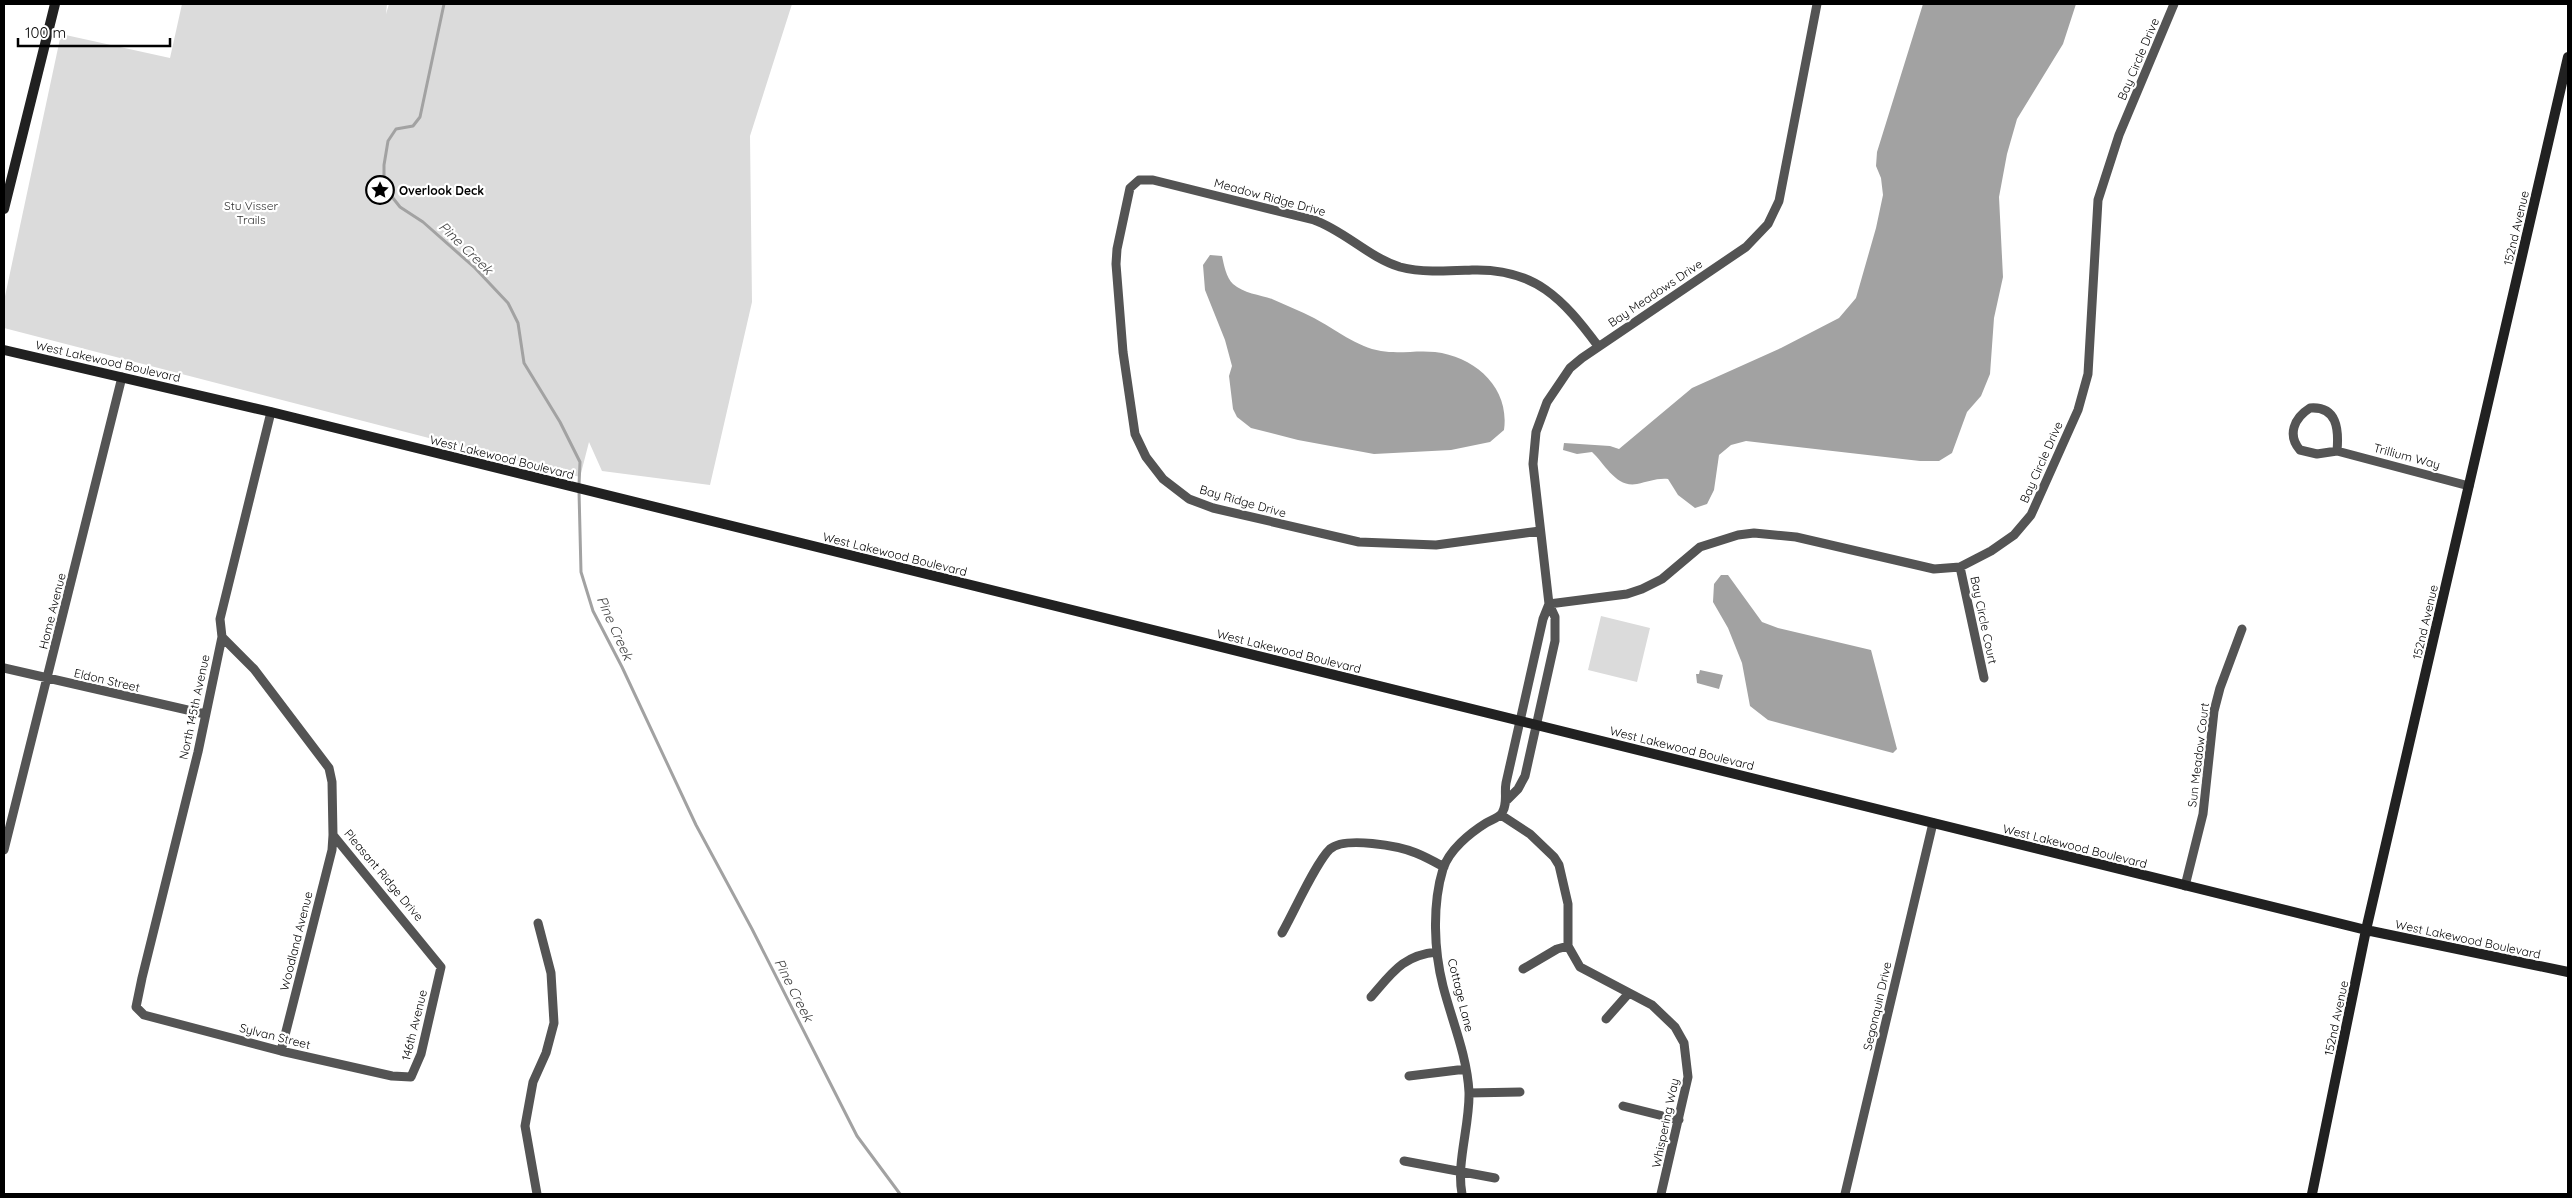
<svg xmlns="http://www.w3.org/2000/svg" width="2572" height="1198" font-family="Quicksand,sans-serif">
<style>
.green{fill:#dbdbdb}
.water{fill:#a2a2a2}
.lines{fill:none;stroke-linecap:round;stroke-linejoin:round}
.stream{stroke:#a2a2a2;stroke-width:3}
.street{stroke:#545454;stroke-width:9}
.secondary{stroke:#212121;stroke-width:10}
.labels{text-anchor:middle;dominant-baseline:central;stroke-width:4.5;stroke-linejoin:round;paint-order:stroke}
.street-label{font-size:12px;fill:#000;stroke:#fff}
.poi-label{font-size:12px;font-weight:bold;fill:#000;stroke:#fff;text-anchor:start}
.park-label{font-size:12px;fill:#323232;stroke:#fff}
.water-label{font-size:14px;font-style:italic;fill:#434343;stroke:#fff}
</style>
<rect width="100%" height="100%" fill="#fff"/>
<!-- green -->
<path class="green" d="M182,4H387L386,14L389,4H792L750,136L752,302L710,485L602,471L589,442L580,477L4,328V301L61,34L170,58Z
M1601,616L1650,628L1637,682L1588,670Z"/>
<!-- water -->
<path class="water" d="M1923,4H2076L2063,44L2017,119L2007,154L1999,197L2003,277L1994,318L1990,374L1981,396L1967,412L1952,453L1939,461H1920L1746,441L1731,445L1719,455L1714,490L1707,504L1695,508L1678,495L1668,479C1656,478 1648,482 1637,484C1616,488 1605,464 1592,452L1577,454L1563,450L1564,443L1610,446L1619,449L1692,388L1781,348L1839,318L1856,298L1876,228L1883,195L1881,178L1876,166L1877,152Z
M1210,255L1222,256C1224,265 1226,277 1233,284C1243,293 1260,295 1272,299C1285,305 1301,311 1314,318C1335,329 1357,347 1381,351C1399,354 1417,350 1435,352C1475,357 1510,387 1504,430L1490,442L1451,450L1374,454L1298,440L1251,428L1237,417L1233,409L1229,376L1232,366L1225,340L1205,290L1203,265Z
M1721,575H1728L1762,622L1778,628L1871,650L1897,749L1893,753L1768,720L1750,706L1742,663L1728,628L1713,602L1714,584Z
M1700,670L1723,675L1719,689L1697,683L1696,674H1699Z"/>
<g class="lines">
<!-- stream -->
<path class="stream" d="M444,4L420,117L413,126L396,129L388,141L384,165V181L389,193L400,207L423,222L475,268L508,303L518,323L524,363L560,422L580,462L579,485
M579,491L581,572L593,611L622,667L696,825L752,929L857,1136L900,1194"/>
<!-- street -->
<path class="street" d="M2337,451L2317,454L2300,450C2287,435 2294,418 2310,408C2337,406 2339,429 2337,451L2469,486
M1540,531L1436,545L1359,542L1213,508L1189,499L1163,479L1146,457L1135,434L1123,352L1116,264L1117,249L1130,188L1139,180H1153L1314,220C1345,231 1368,257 1400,267C1423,273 1449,271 1472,270C1535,268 1563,299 1598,346
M1960,567L1984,678
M1549,604L1627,594L1642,589L1662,579L1700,547L1738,535L1754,533L1796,537L1934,569L1960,567L1991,551L2014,535L2031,515L2078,410L2088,374L2098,200L2119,135L2174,4
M222,637L254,669L329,768L332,782L333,835L441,967L421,1054L411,1077L392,1076L281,1051L144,1015L136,1007L142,978L198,752L222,637L220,619L271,412
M4,668L205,714
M1507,800L1518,789L1525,776L1555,641V617L1549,604L1533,464L1536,432L1547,402L1570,368L1582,358L1746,247L1768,224L1779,201L1817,4
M1501,815L1530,834L1554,857L1559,865L1568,904V946L1580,967L1652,1005L1675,1027L1684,1043L1688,1077L1661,1194
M4,850L122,377
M2185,886L2203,814L2214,711L2220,688L2242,629
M1282,933C1293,914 1316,862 1330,849C1345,836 1399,846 1416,853C1426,857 1435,862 1444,867
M1523,969L1557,949L1568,946
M1371,997C1392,973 1403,955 1437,952
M1606,1019L1629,993
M281,1051L332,850L333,835
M1409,1076L1466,1069
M1469,1093L1520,1092
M1623,1106L1679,1120
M1404,1161L1495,1178
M537,1194L525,1126L533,1082L546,1053L554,1023L551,973L538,923
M1462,1194C1456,1163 1470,1125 1469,1092C1467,1055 1452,1021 1443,986C1434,951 1432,905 1443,869C1449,850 1470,833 1486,823C1491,820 1500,817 1502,813C1508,803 1504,794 1506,783L1543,619L1549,604
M1845,1194L1933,823"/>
<!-- secondary -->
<path class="secondary" d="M4,209L55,4
M4,350L271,412L2366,930L2568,972
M2312,1194L2366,930L2568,57"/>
</g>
<!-- icons -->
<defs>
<symbol id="sight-ring" viewBox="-11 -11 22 22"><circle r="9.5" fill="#fff" stroke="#000" stroke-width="1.5"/><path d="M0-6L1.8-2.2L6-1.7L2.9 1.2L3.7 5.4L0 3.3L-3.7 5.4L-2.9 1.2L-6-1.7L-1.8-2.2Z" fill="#000"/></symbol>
</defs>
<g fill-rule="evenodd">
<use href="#sight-ring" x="364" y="174" width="32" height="32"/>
</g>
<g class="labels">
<!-- street labels -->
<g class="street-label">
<text transform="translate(2138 59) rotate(-67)">Bay Circle Drive</text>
<text transform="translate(1270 197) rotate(15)">Meadow Ridge Drive</text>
<text transform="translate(2516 228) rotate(-77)">152nd Avenue</text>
<text transform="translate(1655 293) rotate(-34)">Bay Meadows Drive</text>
<text transform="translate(108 361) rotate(13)">West Lakewood Boulevard</text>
<text transform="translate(2407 456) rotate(15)">Trillium Way</text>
<text transform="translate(502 457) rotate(14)">West Lakewood Boulevard</text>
<text transform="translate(2041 462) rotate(-66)">Bay Circle Drive</text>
<text transform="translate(1243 501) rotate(16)">Bay Ridge Drive</text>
<text transform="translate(895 554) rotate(14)">West Lakewood Boulevard</text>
<text transform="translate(52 611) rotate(-76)">Home Avenue</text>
<text transform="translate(1984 620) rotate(78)">Bay Circle Court</text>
<text transform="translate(2425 622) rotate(-77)">152nd Avenue</text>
<text transform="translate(1289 651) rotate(14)">West Lakewood Boulevard</text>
<text transform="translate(107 680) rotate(13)">Eldon Street</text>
<text transform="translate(194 707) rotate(-78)">North 145th Avenue</text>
<text transform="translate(1682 748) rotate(14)">West Lakewood Boulevard</text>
<text transform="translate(2198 755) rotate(-83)">Sun Meadow Court</text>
<text transform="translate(2075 846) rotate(14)">West Lakewood Boulevard</text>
<text transform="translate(384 875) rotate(50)">Pleasant Ridge Drive</text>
<text transform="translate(2468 939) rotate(12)">West Lakewood Boulevard</text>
<text transform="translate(296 941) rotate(-76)">Woodland Avenue</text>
<text transform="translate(1461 995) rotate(76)">Cottage Lane</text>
<text transform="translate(1877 1006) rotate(-77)">Segonquin Drive</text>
<text transform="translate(2336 1018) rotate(-78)">152nd Avenue</text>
<text transform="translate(414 1025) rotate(-76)">146th Avenue</text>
<text transform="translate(275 1036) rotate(14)">Sylvan Street</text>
<text transform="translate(1665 1123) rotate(-78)">Whispering Way</text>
</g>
<!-- poi labels -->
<g class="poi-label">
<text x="399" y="190">Overlook Deck</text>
</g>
<!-- park labels -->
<g class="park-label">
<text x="251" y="205">Stu Visser<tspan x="251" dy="14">Trails</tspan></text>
</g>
<!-- water labels -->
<g class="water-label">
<text transform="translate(466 248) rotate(44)">Pine Creek</text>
<text transform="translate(615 628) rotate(66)">Pine Creek</text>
<text transform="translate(794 990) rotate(63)">Pine Creek</text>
</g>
</g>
<!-- border -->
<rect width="2572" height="1198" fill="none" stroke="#000000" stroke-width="10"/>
<!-- scale -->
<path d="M18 38v8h152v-8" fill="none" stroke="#000000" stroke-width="2.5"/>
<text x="25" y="38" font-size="15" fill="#000000" stroke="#ffffff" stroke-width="4" paint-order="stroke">100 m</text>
</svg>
